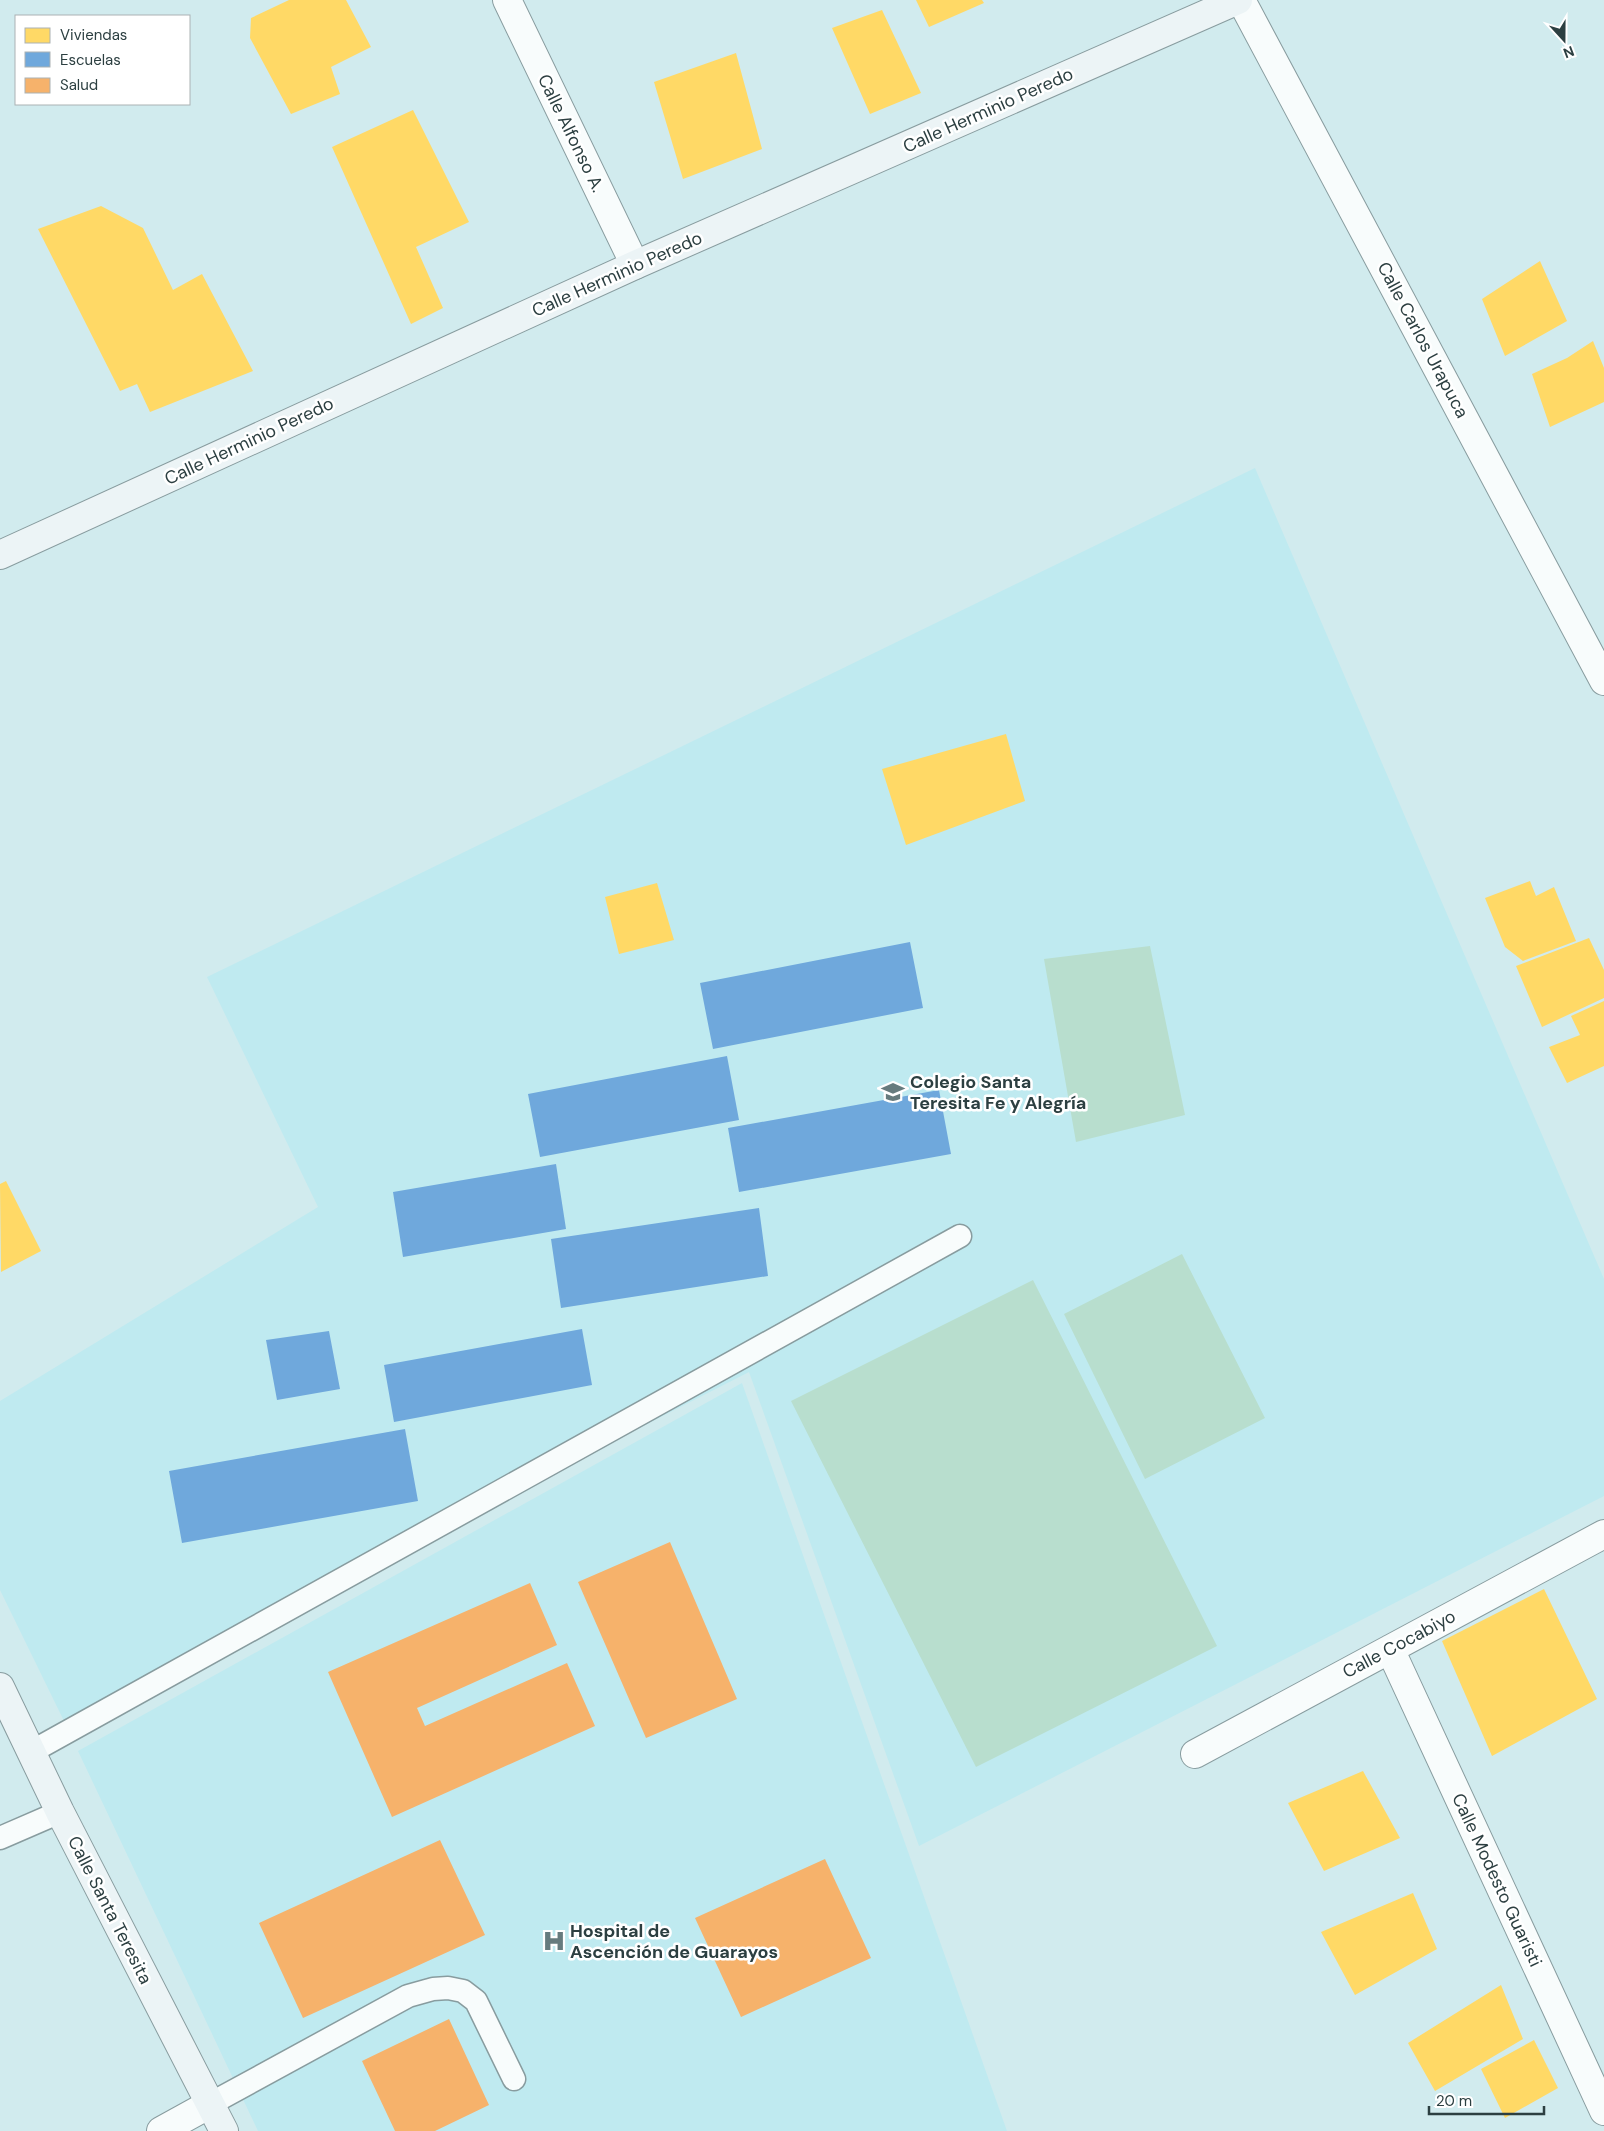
<svg xmlns="http://www.w3.org/2000/svg" width="1604" height="2131" font-family="'DM Sans',sans-serif">
<style>
.built{fill:#bfeaf0}
.green{fill:#b8dece}
.homes{fill:#ffd966}
.schools{fill:#6fa8dc}
.health{fill:#f6b26b}
.lines{fill:none;stroke-linecap:round;stroke-linejoin:round}
.lane-casing{stroke:#889c9f;stroke-width:25}
.street-casing{stroke:#889c9f;stroke-width:30}
.secondary-casing{stroke:#889c9f;stroke-width:30}
.lane{stroke:#f8fcfc;stroke-width:22}
.street{stroke:#f8fcfc;stroke-width:28}
.secondary{stroke:#ecf4f6;stroke-width:28}
.labels{text-anchor:middle;dominant-baseline:central;stroke-width:5;stroke-linejoin:round;paint-order:stroke}
.street-label{font-size:18px;fill:#2c3f41;stroke:#fff}
.poi-label{font-size:18px;font-weight:bold;fill:#2c3f41;stroke:#fff;text-anchor:start}
</style>
<rect width="100%" height="100%" fill="#d1ebee"/>
<!-- built -->
<path class="built" d="M1255,468L1604,1279V1496L919,1846L749,1372L64,1721L0,1590V1401L318,1207L207,977Z
M742,1383L1007,2131H258L78,1751Z"/>
<!-- green -->
<path class="green" d="M1150,946L1185,1115L1076,1142L1044,959Z
M1182,1254L1265,1418L1145,1479L1064,1314Z
M1033,1280L1217,1646L976,1767L791,1401Z"/>
<!-- homes -->
<path class="homes" d="M289,0H346L371,47L331,67L340,94L291,114L250,38L251,18Z
M916,0H982L984,3L929,27Z
M882,10L921,93L870,114L832,28Z
M736,53L762,149L683,179L654,82Z
M413,110L469,222L416,247L443,308L411,324L332,147Z
M101,206L143,228L173,290L202,274L253,371L150,412L137,384L120,391L38,229Z
M1540,261L1567,321L1505,356L1482,299Z
M1593,341L1604,368V402L1550,427L1532,374L1567,358Z
M1006,734L1025,801L906,845L882,769Z
M1530,881L1536,896L1554,887L1576,941L1523,961L1505,947L1485,898Z
M657,883L674,940L619,954L605,897Z
M1589,938L1604,970V998L1542,1027L1516,966Z
M1604,1001V1066L1567,1083L1549,1047L1580,1035L1571,1016Z
M6,1181L41,1251L1,1272L0,1184Z
M1544,1589L1597,1699L1492,1756L1442,1641Z
M1363,1771L1400,1838L1324,1871L1288,1803Z
M1413,1893L1437,1949L1355,1995L1321,1932Z
M1501,1985L1523,2039L1435,2091L1408,2043Z
M1534,2040L1558,2088L1505,2118L1481,2069Z"/>
<!-- schools -->
<path class="schools" d="M910,942L923,1008L713,1049L700,983Z
M727,1056L739,1120L540,1157L528,1094Z
M939,1090L951,1154L739,1192L728,1128Z
M556,1164L566,1229L403,1257L393,1192Z
M759,1208L768,1276L561,1308L551,1239Z
M582,1329L592,1385L394,1422L384,1365Z
M329,1331L340,1389L277,1400L266,1340Z
M405,1429L418,1501L182,1543L169,1471Z"/>
<!-- health -->
<path class="health" d="M670,1542L737,1699L646,1738L578,1582Z
M530,1583L557,1645L417,1708L425,1726L567,1663L595,1726L392,1817L328,1672Z
M440,1840L485,1935L303,2018L259,1923Z
M825,1859L871,1958L741,2017L695,1918Z
M449,2019L489,2105L435,2131H395L362,2061Z"/>
<g class="lines">
<defs>
<path id="lane" d="M31,1752L960,1236
M0,1838L60,1812
M210,2104L408,1996L433,1989L448,1988L463,1991L476,2001L514,2079"/>
<path id="street" d="M507,0L635,265
M1241,0L1604,681
M1390,1649L1604,2111
M1195,1754L1604,1534
M161,2131L210,2104"/>
<path id="secondary" d="M0,555L635,265L1238,0
M0,1687L60,1812L224,2131"/>
</defs>
<!-- lane casing -->
<use href="#lane" class="lane-casing"/>
<!-- street casing -->
<use href="#street" class="street-casing"/>
<!-- secondary casing -->
<use href="#secondary" class="secondary-casing"/>
<!-- lane -->
<use href="#lane" class="lane"/>
<!-- street -->
<use href="#street" class="street"/>
<!-- secondary -->
<use href="#secondary" class="secondary"/>
</g>
<!-- icons -->
<defs>
<symbol id="school-bare" viewBox="-9 -9 18 18"><path d="M0-5L7-2L0 1L-7-2ZM-4 1L0 2.5L4 1V4Q0 6-4 4Z" fill="#667b7e" stroke="#fff" stroke-width="2.5" paint-order="stroke"/></symbol>
<symbol id="hospital-bare" viewBox="-9 -9 18 18"><path d="M-5-5h3v3.5h4V-5h3V5h-3V1.5h-4V5h-3Z" fill="#667b7e" stroke="#fff" stroke-width="2.5" paint-order="stroke"/></symbol>
</defs>
<g fill-rule="evenodd">
<use href="#school-bare" x="877" y="1076" width="32" height="32"/>
<use href="#hospital-bare" x="538" y="1925" width="32" height="32"/>
</g>
<g class="labels">
<!-- street labels -->
<g class="street-label">
<text transform="translate(988 110) rotate(-24)">Calle Herminio Peredo</text>
<text transform="translate(571 133) rotate(64)">Calle Alfonso A.</text>
<text transform="translate(617 274) rotate(-24)">Calle Herminio Peredo</text>
<text transform="translate(1423 340) rotate(62)">Calle Carlos Urapuca</text>
<text transform="translate(249 441) rotate(-25)">Calle Herminio Peredo</text>
<text transform="translate(1399 1644) rotate(-28)">Calle Cocabiyo</text>
<text transform="translate(1497 1880) rotate(65)">Calle Modesto Guaristi</text>
<text transform="translate(110 1910) rotate(63)">Calle Santa Teresita</text>
</g>
<!-- poi labels -->
<g class="poi-label">
<text x="910" y="1082">Colegio Santa<tspan x="910" dy="21">Teresita Fe y Alegría</tspan></text>
<text x="570" y="1931">Hospital de<tspan x="570" dy="21">Ascención de Guarayos</tspan></text>
</g>
</g>
<!-- legend -->
<rect x="15" y="15" width="175" height="90" fill="#ffffff" stroke="#abb2b3"/>
<rect x="25" y="28" width="25" height="15" fill="#ffd966" stroke="#abb2b3"/>
<text x="60" y="40" font-size="15" fill="#2c3f41">Viviendas</text>
<rect x="25" y="52" width="25" height="15" fill="#6fa8dc" stroke="#abb2b3"/>
<text x="60" y="65" font-size="15" fill="#2c3f41">Escuelas</text>
<rect x="25" y="78" width="25" height="15" fill="#f6b26b" stroke="#abb2b3"/>
<text x="60" y="90" font-size="15" fill="#2c3f41">Salud</text>
<!-- north arrow -->
<g transform="translate(1564 40) rotate(159)" stroke="#ffffff" stroke-width="4" paint-order="stroke">
<path d="M0-4L9 19L0 12L-9 19Z" fill="#2c3f41"/>
<text y="-8" font-size="14" font-weight="bold" text-anchor="middle" fill="#2c3f41">N</text>
</g>
<!-- scale -->
<path d="M1429 2106v8h115v-8" fill="none" stroke="#2c3f41" stroke-width="2.5"/>
<text x="1436" y="2106" font-size="15" fill="#2c3f41" stroke="#ffffff" stroke-width="4" paint-order="stroke">20 m</text>
</svg>
